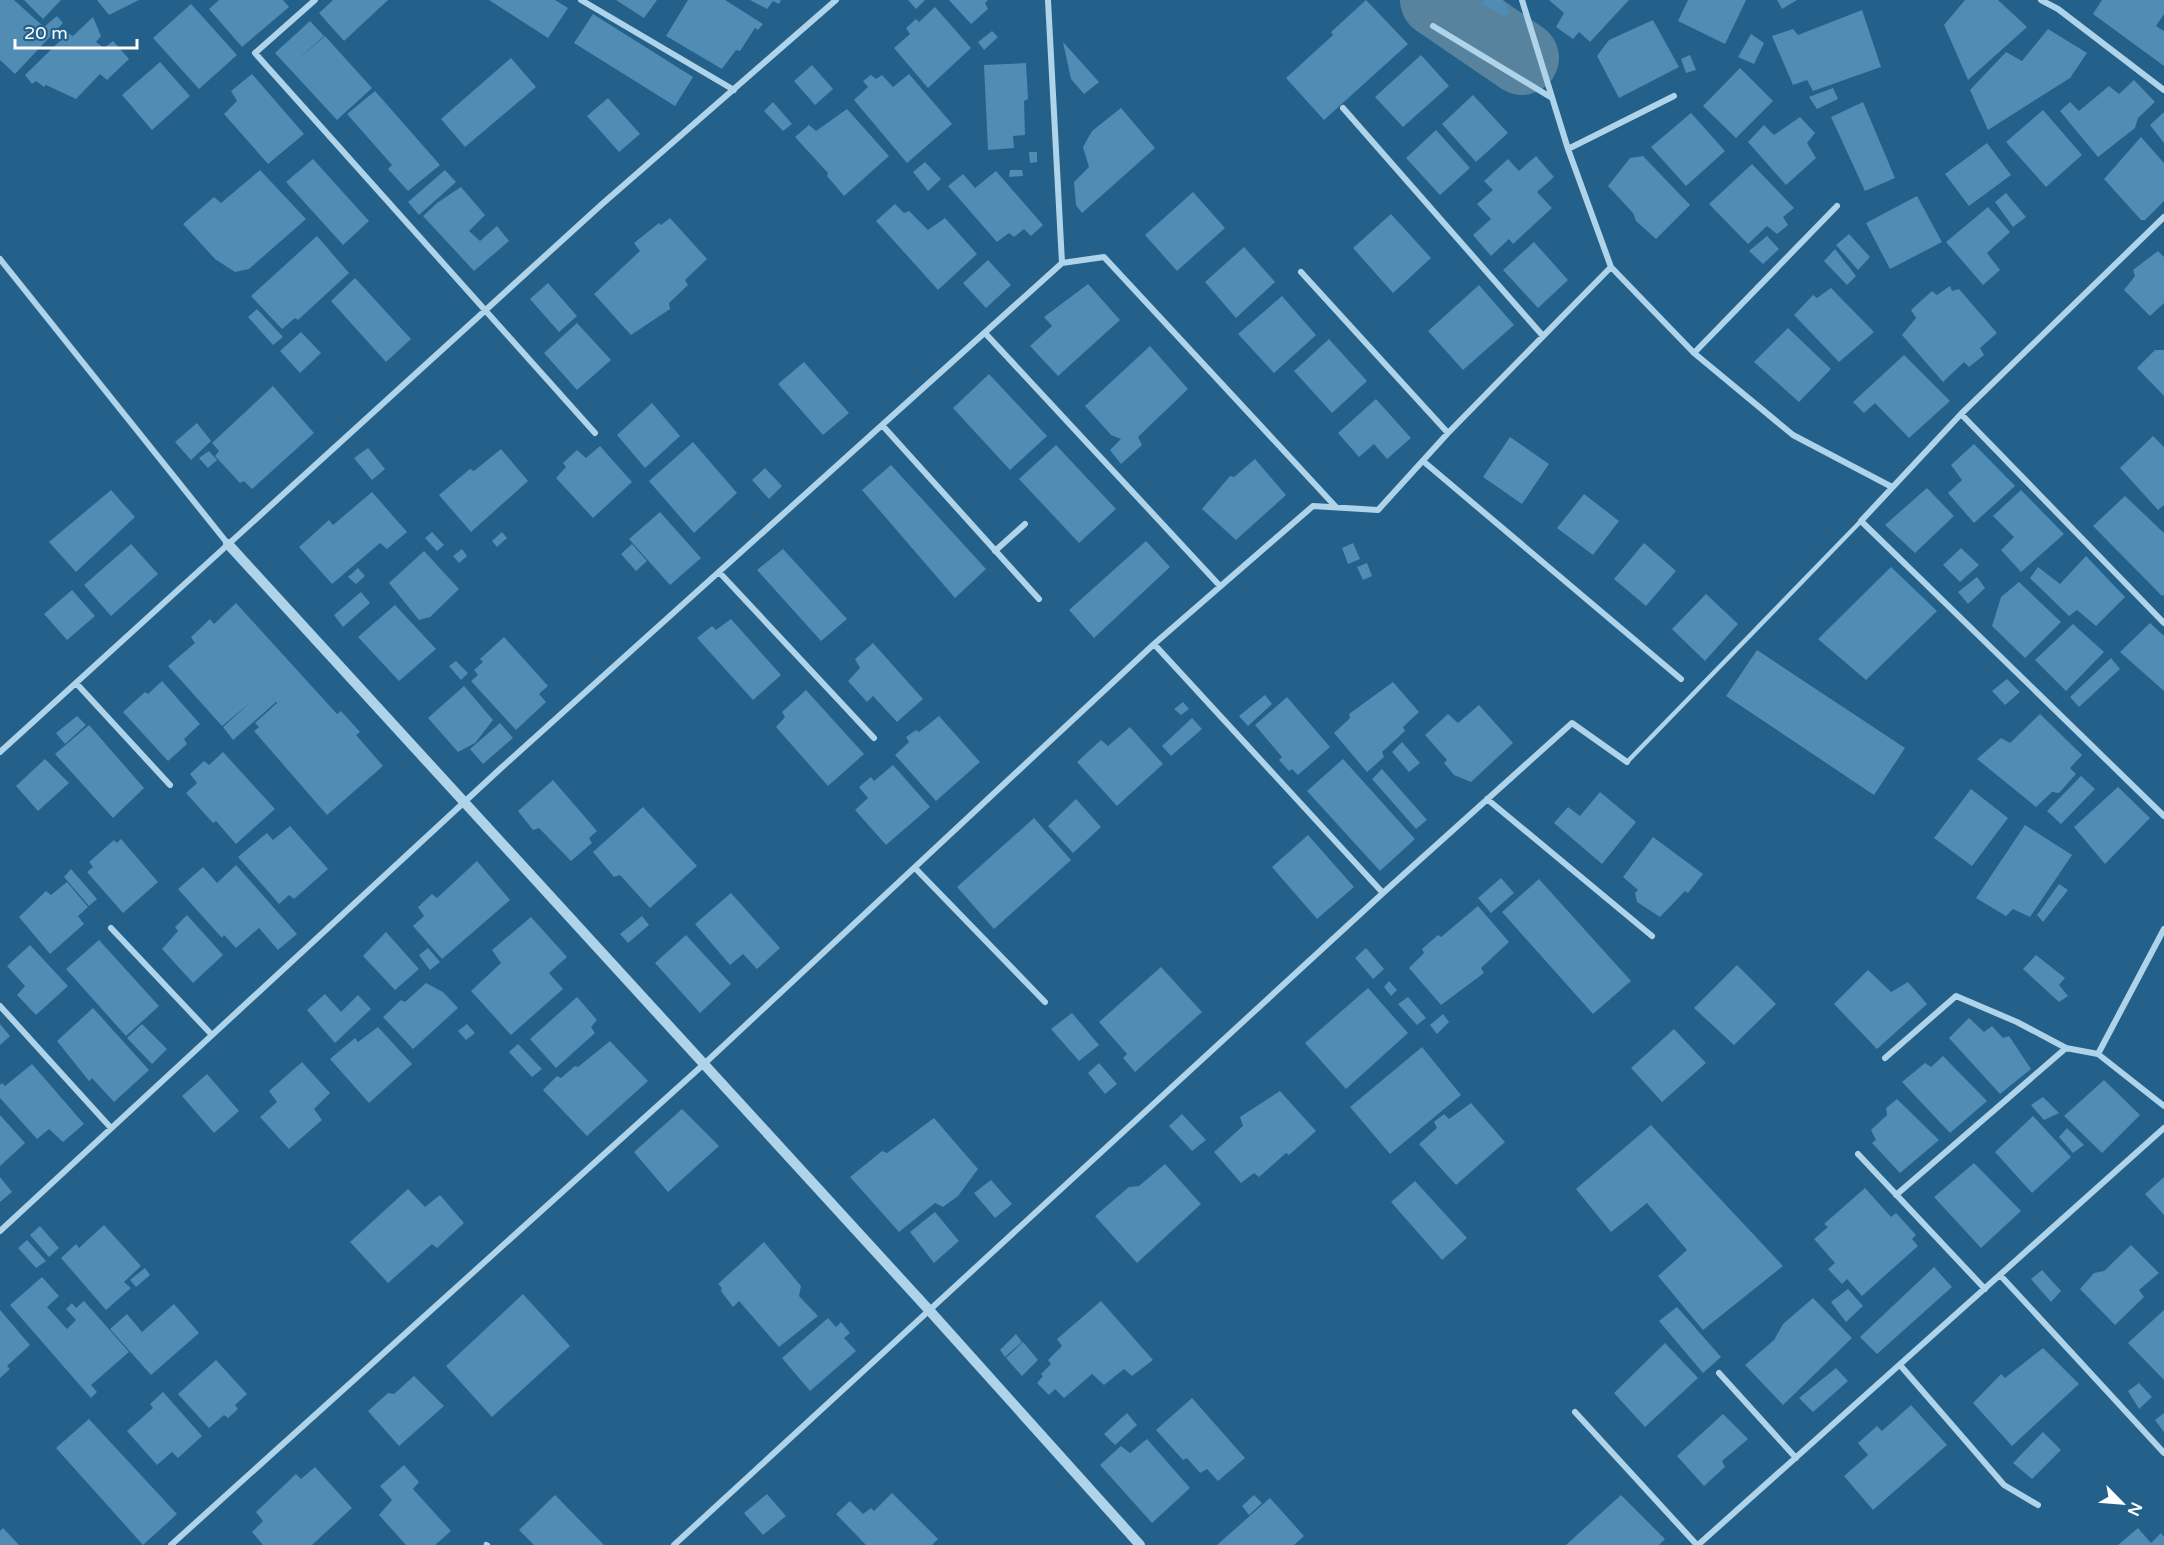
<svg xmlns="http://www.w3.org/2000/svg" width="2164" height="1545" font-family="'Varela Round',sans-serif">
<style>
.lines{fill:none;stroke-linecap:round;stroke-linejoin:round}
.river{stroke:#58839e;stroke-width:74}
.building{fill:#508cb3}
.service{stroke:#afd4ea;stroke-width:4.5}
.minor{stroke:#afd4ea;stroke-width:6}
.tertiary{stroke:#afd4ea;stroke-width:10}
</style>
<rect width="100%" height="100%" fill="#23608a"/>
<g class="lines">
<!-- river -->
<path class="river" d="M1437,0L1522,58"/>
</g>
<!-- building -->
<path class="building" d="M0,0H14L44,27L57,16L63,23L15,74L0,60Z
M24,0H61L43,19Z
M97,0H139L109,15Z
M219,0H283L289,7L242,47L209,9Z
M333,0H388L344,41L319,13Z
M489,0H555L568,8L548,38Z
M616,0H657L644,18Z
M688,0H725L763,24L758,30L755,28L740,51L736,50L722,69L666,36Z
M750,0H781L779,4L773,1L767,9Z
M908,0H925L916,9Z
M949,0H988L985,3L988,9L971,24Z
M1366,0L1408,44L1324,120L1286,78L1333,35L1331,32Z
M1484,0H1503L1510,12L1505,17L1482,4Z
M1549,0H1629L1590,42L1579,32L1573,39L1556,27L1564,13Z
M1688,0H1746L1725,44L1678,21Z
M1777,0H1797L1782,9Z
M1965,0H1998L2027,27L1968,80L1944,25Z
M2102,0H2164V14L2156,26L2164,31V66L2093,14Z
M191,4L237,55L199,89L153,38Z
M935,7L971,48L928,88L894,48L910,34L906,28L916,19L919,22Z
M1862,10L1881,67L1813,91L1807,80L1793,85L1772,36L1793,29L1798,35Z
M593,14L693,77L675,106L574,43Z
M93,17L101,36L96,42L104,48L113,41L129,59L107,80L100,74L76,99L46,85L44,87L36,81L32,84L25,75L68,33L73,36Z
M1653,20L1679,67L1619,98L1597,56L1609,40Z
M310,21L324,36L295,62L325,36L372,88L337,120L275,53Z
M2048,29L2087,53L2070,78L1988,130L1970,90L2006,52L2022,61Z
M992,31L998,37L984,50L978,42Z
M1751,34L1764,43L1754,64L1738,57Z
M1063,42L1099,82L1084,94L1071,79Z
M1421,55L1449,86L1403,127L1375,97Z
M1690,55L1696,70L1686,73L1681,59Z
M511,58L536,87L465,147L441,119Z
M160,62L190,96L152,130L122,95Z
M1026,63L1028,99L1024,101L1025,135L1013,136L1014,148L988,150L984,65Z
M812,65L833,89L815,105L794,81Z
M1740,68L1773,101L1736,138L1703,106Z
M252,74L304,134L268,164L224,114L237,101L231,91Z
M909,74L952,124L907,163L854,100L868,87L863,81L871,75L876,79L882,75L893,87Z
M2134,80L2155,102L2138,118L2135,128L2098,157L2060,111L2070,102L2079,111L2109,86L2119,94Z
M1833,88L1838,99L1817,109L1809,97Z
M375,91L440,165L408,191L388,169L392,165L347,114Z
M1473,95L1508,133L1476,162L1442,124Z
M608,98L640,134L619,152L587,116Z
M773,102L792,124L783,131L764,111Z
M1863,102L1895,178L1865,191L1831,117Z
M1121,108L1155,148L1082,213L1076,205L1074,182L1089,167L1083,147L1092,131Z
M847,109L889,156L844,196L827,176L828,173L795,137L809,125L816,131Z
M2043,110L2082,155L2046,187L2006,142Z
M2164,112V143L2150,125Z
M1691,113L1725,151L1686,186L1651,147Z
M1800,117L1815,133L1807,143L1816,158L1786,185L1748,142L1764,125L1774,135Z
M1436,130L1470,168L1440,195L1406,158Z
M2141,137L2164,163V201L2145,220H2141L2104,179Z
M1987,143L2011,175L1969,206L1945,174Z
M1029,152H1037V162L1030,163Z
M1536,156L1554,177L1537,192L1552,208L1513,244L1509,239L1491,256L1473,235L1491,219L1477,204L1493,190L1484,181L1508,159L1519,171Z
M1643,156L1690,205L1656,239L1636,221L1633,213L1608,186L1630,158Z
M313,159L369,221L343,245L286,182Z
M925,162L941,179L928,191L913,172Z
M1752,164L1794,208L1783,217L1788,225L1777,234L1767,226L1748,244L1709,204Z
M260,170L306,219L249,269L235,272L215,259L183,224L214,197L221,203Z
M445,170L456,182L419,215L408,202Z
M1010,170H1022L1023,176L1009,177Z
M996,171L1043,225L1031,236L1024,229L1014,237L1009,233L997,242L948,186L963,174L975,188Z
M461,187L485,215L469,231L480,241L497,226L509,241L474,271L423,216L437,203Z
M1193,192L1225,228L1177,271L1145,235Z
M2006,193L2026,217L2013,227L1995,202Z
M1917,196L1942,242L1890,269L1866,223Z
M895,204L904,213L909,211L928,230L945,218L977,254L938,290L876,221Z
M1988,207L2010,232L1987,253L2000,270L1983,285L1946,242Z
M1391,214L1431,258L1393,293L1353,248Z
M670,218L707,259L685,280L688,285L669,303L670,309L631,335L594,294L640,251L634,243L659,223L661,225Z
M1849,234L1870,257L1858,270L1836,245Z
M317,236L349,273L298,320L295,318L282,329L251,296Z
M1767,236L1779,249L1763,264L1749,251Z
M1534,242L1568,280L1538,308L1503,270Z
M1244,247L1275,282L1236,318L1205,282Z
M1835,249L1856,276L1847,285L1824,261Z
M2158,251L2164,257V303L2150,316L2124,290L2135,276L2133,270Z
M988,260L1011,285L986,308L963,283Z
M355,278L411,339L386,362L331,301Z
M548,283L577,316L559,332L530,299Z
M1088,284L1120,320L1058,376L1030,346L1052,326L1044,317Z
M1479,285L1514,325L1463,370L1428,331Z
M1950,286L1952,291L1959,289L1997,333L1980,348L1984,355L1969,367L1964,362L1943,382L1902,335L1916,318L1911,310L1932,291L1937,295Z
M1831,288L1874,332L1839,362L1794,315L1813,295L1817,298Z
M1282,296L1316,335L1274,373L1238,334Z
M257,309L283,337L273,345L248,317Z
M577,323L611,360L577,390L544,353Z
M1788,328L1831,369L1799,402L1754,362Z
M301,332L321,353L300,373L280,351Z
M1329,339L1367,381L1332,413L1294,371Z
M1150,346L1188,389L1138,437L1142,445L1121,464L1110,450L1121,439L1111,435L1085,406Z
M2155,350H2164V396L2137,368Z
M1904,355L1950,401L1909,438L1875,403L1864,413L1853,402Z
M804,362L849,413L823,435L778,384Z
M989,374L1047,436L1010,470L953,408Z
M273,386L314,433L252,489L244,481L240,483L215,456L219,451L212,443Z
M1376,399L1411,438L1387,459L1374,444L1359,457L1338,433Z
M652,403L680,436L645,468L617,435Z
M197,423L211,441L191,460L175,442Z
M2153,436L2164,447V505L2158,510L2120,468Z
M1510,437L1549,464L1522,504L1483,477Z
M693,442L737,493L694,533L649,481Z
M1974,444L2015,486L1974,523L1948,493L1962,480L1951,465Z
M1056,445L1116,509L1079,543L1019,479Z
M600,446L632,482L593,518L556,478L566,467L563,463L577,450L586,458Z
M368,448L385,469L372,480L354,458Z
M501,449L528,481L471,532L439,495L470,469L474,471Z
M209,451L217,460L208,468L199,458Z
M1255,459L1286,495L1236,540L1202,509L1230,476L1234,477Z
M891,465L986,569L955,598L862,490Z
M765,468L782,486L769,499L752,480Z
M1927,488L1954,516L1915,553L1885,525Z
M111,490L135,517L76,572L49,542Z
M2021,490L2064,534L2021,572L2001,550L2014,537L1993,516Z
M372,492L407,532L387,549L380,543L332,584L299,547L329,520L333,525Z
M1584,494L1619,521L1593,555L1557,528Z
M2125,496L2164,533V595L2162,596L2093,526Z
M660,512L701,558L670,585L629,539Z
M432,532L444,545L437,551L425,538Z
M502,532L507,538L497,547L492,541Z
M1146,541L1170,567L1094,638L1069,610Z
M1353,543L1360,559L1348,564L1342,548Z
M1644,543L1676,571L1646,606L1614,579Z
M131,544L158,574L111,616L84,585Z
M632,544L647,561L636,571L621,554Z
M1961,548L1979,565L1960,582L1943,565Z
M462,549L467,556L459,563L453,556Z
M783,549L847,619L821,641L757,570Z
M424,551L459,589L430,617L419,620L389,583Z
M2086,556L2125,597L2096,626L2077,610L2069,616L2030,578L2038,567L2060,584Z
M1367,563L1372,576L1363,580L1357,567Z
M1891,567L1937,611L1866,680L1818,639Z
M358,568L365,576L356,584L348,577Z
M1977,577L1985,588L1968,604L1958,592Z
M2019,582L2061,622L2025,658L1992,626L2001,597Z
M72,590L95,616L67,640L44,614Z
M361,592L370,603L343,627L334,615Z
M1706,594L1738,624L1705,661L1672,629Z
M236,603L337,714L341,711L360,732L356,735L383,766L327,815L254,731L259,727L255,723L277,703L265,688L276,702L233,740L223,727L251,702L222,726L168,666L195,643L191,637L210,619L214,624Z
M395,605L436,649L399,681L358,637Z
M731,619L781,675L753,700L697,638L712,626L716,630Z
M2150,623L2164,636V691L2120,652Z
M2073,624L2104,652L2066,691L2035,660Z
M504,637L548,686L539,694L546,702L516,730L471,681L478,675L474,670L483,662L480,659Z
M873,643L923,699L897,722L873,696L867,702L848,681L860,668L855,659Z
M1757,650L1905,748L1874,795L1726,696Z
M2111,658L2120,669L2079,707L2070,697Z
M456,661L468,673L461,680L449,666Z
M2007,679L2020,692L2005,705L1992,691Z
M162,681L200,724L184,739L187,744L168,761L123,712L145,692L148,694Z
M1393,682L1419,712L1403,727L1405,731L1382,752L1384,757L1367,772L1334,733L1350,718L1349,714Z
M464,686L493,720L475,743L458,752L428,718Z
M806,690L864,754L828,786L776,727L785,717L782,712Z
M1265,695L1272,704L1248,726L1239,716Z
M1287,697L1330,747L1298,775L1292,769L1289,771L1279,760L1282,757L1255,725Z
M1183,702L1189,709L1181,715L1174,709Z
M1479,705L1513,743L1471,782L1454,775L1444,763L1447,760L1425,735L1448,714L1458,723Z
M2040,714L2082,755L2070,768L2076,774L2059,793L2052,792L2036,807L1977,759L2001,738L2010,743Z
M77,716L86,725L65,744L56,733Z
M939,716L980,762L936,801L895,755L909,742L906,737L916,730L919,732Z
M1192,718L1202,729L1171,756L1162,746Z
M500,723L513,738L483,764L470,749Z
M89,725L144,788L113,818L55,754Z
M1130,727L1163,764L1117,806L1077,762L1101,740L1108,746Z
M1402,742L1420,763L1409,772L1392,752Z
M223,752L275,809L236,844L216,821L213,823L186,793L197,783L190,774L204,761L209,765Z
M45,759L69,783L38,811L16,786Z
M1343,759L1415,839L1380,871L1307,791Z
M893,765L930,807L886,845L855,810L868,798L859,787L871,777L874,781Z
M1382,769L1427,820L1416,829L1372,779Z
M2081,776L2095,789L2061,824L2047,811Z
M553,780L597,831L589,838L592,843L571,861L539,828L533,830L518,811Z
M2118,787L2150,818L2105,864L2074,827Z
M1971,789L2008,818L1972,866L1934,838Z
M1600,792L1636,822L1602,864L1554,823L1568,807L1580,816Z
M1076,799L1101,827L1073,853L1048,826Z
M643,807L697,866L650,908L620,875L614,877L593,852Z
M1034,818L1071,860L994,929L957,887Z
M2025,825L2072,855L2030,917L2013,909L2006,916L1976,898Z
M290,826L328,869L294,899L289,895L279,904L238,857L267,833L273,840Z
M1308,835L1354,887L1317,919L1272,867Z
M1653,837L1703,874L1688,893L1685,891L1660,917L1637,902L1635,893L1638,890L1623,877Z
M121,839L158,882L123,913L87,872L93,867L89,862L114,840L117,843Z
M477,861L510,900L442,959L413,926L424,916L418,907L432,894L437,898Z
M236,865L297,934L278,950L259,928L236,948L224,935L222,938L178,889L203,867L217,883Z
M71,869L97,899L89,906L64,877Z
M1501,878L1514,893L1491,913L1478,898Z
M1539,879L1631,981L1593,1014L1502,912Z
M67,882L88,907L78,916L84,924L50,954L19,917L46,891L51,895Z
M2059,884L2068,890L2043,922L2037,915Z
M731,893L780,948L757,969L743,954L730,965L695,924Z
M1478,906L1509,942L1481,968L1484,973L1441,1005L1409,968L1424,953L1422,949L1438,935L1441,937Z
M187,915L223,955L193,983L162,949L178,931L175,927Z
M642,916L649,925L628,943L620,934Z
M531,917L567,957L549,973L563,989L511,1035L471,991L501,963L492,950Z
M386,932L419,969L395,990L363,956Z
M686,935L731,984L700,1013L655,963Z
M99,940L159,1006L126,1036L66,969Z
M30,945L68,986L36,1015L17,995L25,986L7,966Z
M428,948L440,962L430,970L419,955Z
M1366,948L1384,969L1373,979L1355,958Z
M2036,955L2065,978L2059,985L2068,996L2059,1002L2023,969Z
M1737,965L1776,1004L1734,1045L1694,1008Z
M1161,967L1202,1012L1135,1072L1123,1058L1127,1054L1099,1022Z
M1868,970L1891,992L1908,982L1927,1004L1877,1049L1834,1004Z
M1389,981L1397,990L1391,996L1384,987Z
M426,983L443,992L458,1008L413,1049L383,1017L401,1000L405,1002Z
M1368,988L1408,1033L1346,1089L1305,1043Z
M325,994L341,1012L358,995L371,1009L335,1043L307,1010Z
M577,997L597,1020L591,1027L595,1033L556,1068L530,1039Z
M1408,997L1426,1018L1417,1025L1398,1004Z
M93,1008L149,1070L114,1102L92,1078L89,1081L57,1041Z
M1072,1013L1099,1045L1079,1061L1051,1029Z
M1443,1014L1449,1022L1437,1034L1430,1025Z
M1969,1018L1984,1032L1992,1026L2003,1038L2009,1036L2031,1069L2000,1094L1949,1038Z
M0,1024L10,1036L0,1045Z
M142,1024L167,1049L152,1064L127,1038Z
M467,1024L475,1033L466,1040L458,1031Z
M378,1027L412,1064L369,1103L330,1059L355,1038L358,1042Z
M1674,1029L1706,1063L1662,1102L1631,1068Z
M610,1041L648,1081L587,1136L543,1090L557,1076L561,1078L575,1066L578,1067Z
M518,1044L542,1069L532,1077L509,1052Z
M1422,1047L1461,1095L1390,1154L1350,1107Z
M1943,1056L1987,1101L1950,1133L1902,1082L1925,1063L1931,1067Z
M302,1062L330,1093L314,1109L322,1120L289,1149L260,1117L277,1102L269,1091Z
M1099,1063L1117,1084L1105,1094L1088,1073Z
M32,1064L84,1124L63,1142L49,1129L37,1139L0,1098V1085L2,1083L5,1086Z
M207,1074L239,1111L214,1133L182,1096Z
M2104,1080L2140,1115L2102,1153L2064,1116Z
M1280,1091L1316,1131L1289,1155L1286,1153L1259,1177L1254,1173L1241,1183L1214,1152L1243,1126L1240,1117Z
M2043,1097L2059,1113L2044,1120L2031,1105Z
M1897,1099L1939,1140L1900,1173L1872,1143L1876,1140L1871,1130L1887,1115L1886,1108Z
M1471,1103L1505,1142L1456,1185L1419,1144L1437,1128L1434,1122L1444,1114L1449,1119Z
M682,1109L719,1146L668,1192L634,1152Z
M1182,1114L1206,1140L1192,1151L1169,1126Z
M0,1115L25,1143L0,1166Z
M2033,1116L2071,1157L2032,1193L1995,1152Z
M934,1118L978,1169L958,1196L943,1207L935,1203L899,1232L850,1177L882,1151L887,1153Z
M1651,1125L1783,1266L1703,1330L1658,1276L1687,1250L1647,1203L1611,1232L1576,1189Z
M2067,1128L2084,1145L2073,1153L2059,1137Z
M1974,1163L2021,1211L1981,1248L1934,1197Z
M1165,1164L1201,1204L1137,1263L1095,1216L1129,1187L1139,1186Z
M0,1177L12,1192L0,1202Z
M2164,1177V1215L2145,1194Z
M991,1180L1012,1204L995,1218L974,1193Z
M1415,1181L1467,1238L1442,1260L1391,1202Z
M1865,1188L1891,1217L1896,1213L1916,1235L1912,1239L1918,1246L1862,1296L1847,1279L1842,1284L1828,1269L1835,1263L1814,1239L1828,1227L1824,1224Z
M408,1189L425,1207L440,1195L464,1223L437,1248L432,1244L388,1283L350,1242Z
M935,1212L959,1241L934,1263L910,1232Z
M104,1225L141,1266L124,1282L131,1288L106,1310L61,1258L76,1244L79,1248Z
M40,1226L59,1248L49,1257L30,1235Z
M27,1240L46,1261L36,1268L18,1248Z
M764,1242L801,1286L799,1296L818,1316L779,1347L739,1301L733,1307L721,1291L722,1288L718,1284Z
M2131,1245L2159,1273L2139,1290L2144,1297L2115,1325L2080,1289L2094,1273L2104,1271Z
M1934,1267L1952,1287L1877,1354L1860,1337Z
M145,1268L150,1275L136,1287L130,1280Z
M2042,1270L2061,1291L2051,1302L2031,1279Z
M42,1277L59,1296L47,1307L67,1329L76,1320L66,1309L72,1303L76,1308L84,1301L129,1352L91,1385L97,1392L91,1398L10,1305Z
M1848,1289L1863,1306L1846,1322L1831,1302Z
M523,1294L570,1346L492,1417L446,1366Z
M1813,1298L1852,1338L1783,1405L1745,1365L1774,1340L1783,1324Z
M1101,1301L1153,1360L1132,1376L1124,1369L1104,1385L1092,1374L1064,1398L1055,1389L1049,1395L1037,1383L1043,1376L1041,1374L1051,1364L1048,1360L1062,1346L1057,1339Z
M174,1304L199,1333L151,1375L110,1329L127,1314L142,1332Z
M1677,1307L1721,1357L1703,1373L1659,1321Z
M0,1310L30,1345L7,1366L10,1369L0,1378Z
M2164,1310V1380L2128,1343Z
M828,1318L836,1327L841,1322L850,1333L844,1338L856,1351L810,1391L782,1358Z
M1016,1334L1022,1342L1005,1357L1000,1350Z
M1023,1342L1038,1360L1022,1376L1006,1358Z
M1665,1343L1698,1378L1645,1427L1614,1393Z
M2043,1348L2079,1384L2012,1446L1973,1403L2001,1374L2005,1378Z
M216,1360L247,1394L235,1405L238,1409L228,1418L224,1415L209,1428L178,1394Z
M1836,1368L1848,1381L1813,1412L1799,1398Z
M414,1376L444,1406L399,1446L368,1411L388,1393L394,1394Z
M2139,1383L2152,1397L2139,1409L2128,1391Z
M163,1392L202,1436L178,1458L172,1452L157,1465L127,1431L153,1408L150,1404Z
M1192,1398L1245,1458L1218,1481L1207,1469L1200,1473L1187,1458L1183,1460L1156,1430Z
M1911,1405L1947,1445L1873,1510L1844,1476L1868,1455L1858,1443L1877,1426L1882,1431Z
M1127,1413L1137,1425L1115,1445L1104,1434Z
M2164,1413V1432L2155,1420Z
M1723,1414L1748,1439L1722,1461L1725,1467L1704,1486L1677,1456Z
M89,1419L177,1514L143,1545L56,1448Z
M2043,1432L2061,1450L2032,1479L2013,1463Z
M1147,1439L1190,1488L1152,1523L1100,1465L1121,1446L1130,1453Z
M404,1465L419,1482L413,1489L451,1531L435,1545H406L379,1515L392,1500L380,1486Z
M315,1467L352,1508L312,1545H263L252,1532L263,1521L256,1512L296,1474L301,1479Z
M892,1493L938,1539L932,1545H866L836,1514L850,1501L863,1514L871,1508L874,1511Z
M767,1494L786,1516L763,1535L744,1513Z
M555,1495L604,1545H534L519,1530Z
M1254,1495L1262,1503L1249,1515L1242,1506Z
M1621,1495L1665,1539L1659,1545H1566Z
M1270,1498L1304,1536L1294,1545H1217Z
M3,1528L19,1545H0V1531Z
M2138,1528L2151,1543L2161,1533L2164,1537V1545H2118Z"/>
<g class="lines">
<!-- service -->
<path class="service" d="M1627,762L1861,521
M486,1544L488,1545"/>
<!-- minor -->
<path class="minor" d="M315,0L255,53L595,433
M581,0L734,90
M1522,0L1568,149L1611,267L1694,353L1793,435L1892,487
M2041,0L2058,9L2164,90
M1433,26L1552,98
M1343,108L1543,336
M1568,149L1674,96
M2164,217L1961,414L1861,521L2164,816
M0,259L228,544
M1062,263L1104,257L1336,507
M1301,272L1448,433
M985,333L1220,586
M1694,353L1837,206
M1961,414L2164,623
M882,425L1039,599
M1423,461L1681,679
M995,551L1025,524
M719,572L874,738
M1154,644L1383,893
M76,683L170,785
M0,752L601,205L836,0
M1487,799L1652,936
M915,868L1045,1002
M111,928L212,1035
M2164,929L2098,1054L2164,1106
M0,1006L111,1128
M1885,1058L1956,996L2017,1022L2066,1048L2098,1054
M1858,1154L1985,1289
M1896,1195L2066,1048
M0,1231L500,769L1062,263L1048,0
M2000,1275L2164,1453
M1900,1365L2004,1485L2038,1505
M1719,1373L1796,1458
M1575,1412L1697,1545
M171,1545L704,1064L1154,644L1313,506L1378,510L1448,433L1611,267
M674,1545L1383,893L1572,723L1627,762
M1698,1545L2164,1128"/>
<!-- tertiary -->
<path class="tertiary" d="M228,544L929,1310L1140,1545"/>
</g>
<!-- north arrow -->
<g transform="translate(2122 1503) rotate(115)" stroke="#23608a" stroke-width="4.5" paint-order="stroke">
<path d="M0-4.5L10 22L0 15L-10 22Z" fill="#ffffff"/>
<text y="-9" font-size="16" font-weight="bold" text-anchor="middle" fill="#ffffff">N</text>
</g>
<!-- scale -->
<path d="M15 39v9h122v-9" fill="none" stroke="#ffffff" stroke-width="3"/>
<text x="24" y="39" font-size="18" fill="#ffffff" stroke="#23608a" stroke-width="4.5" paint-order="stroke">20 m</text>
</svg>
